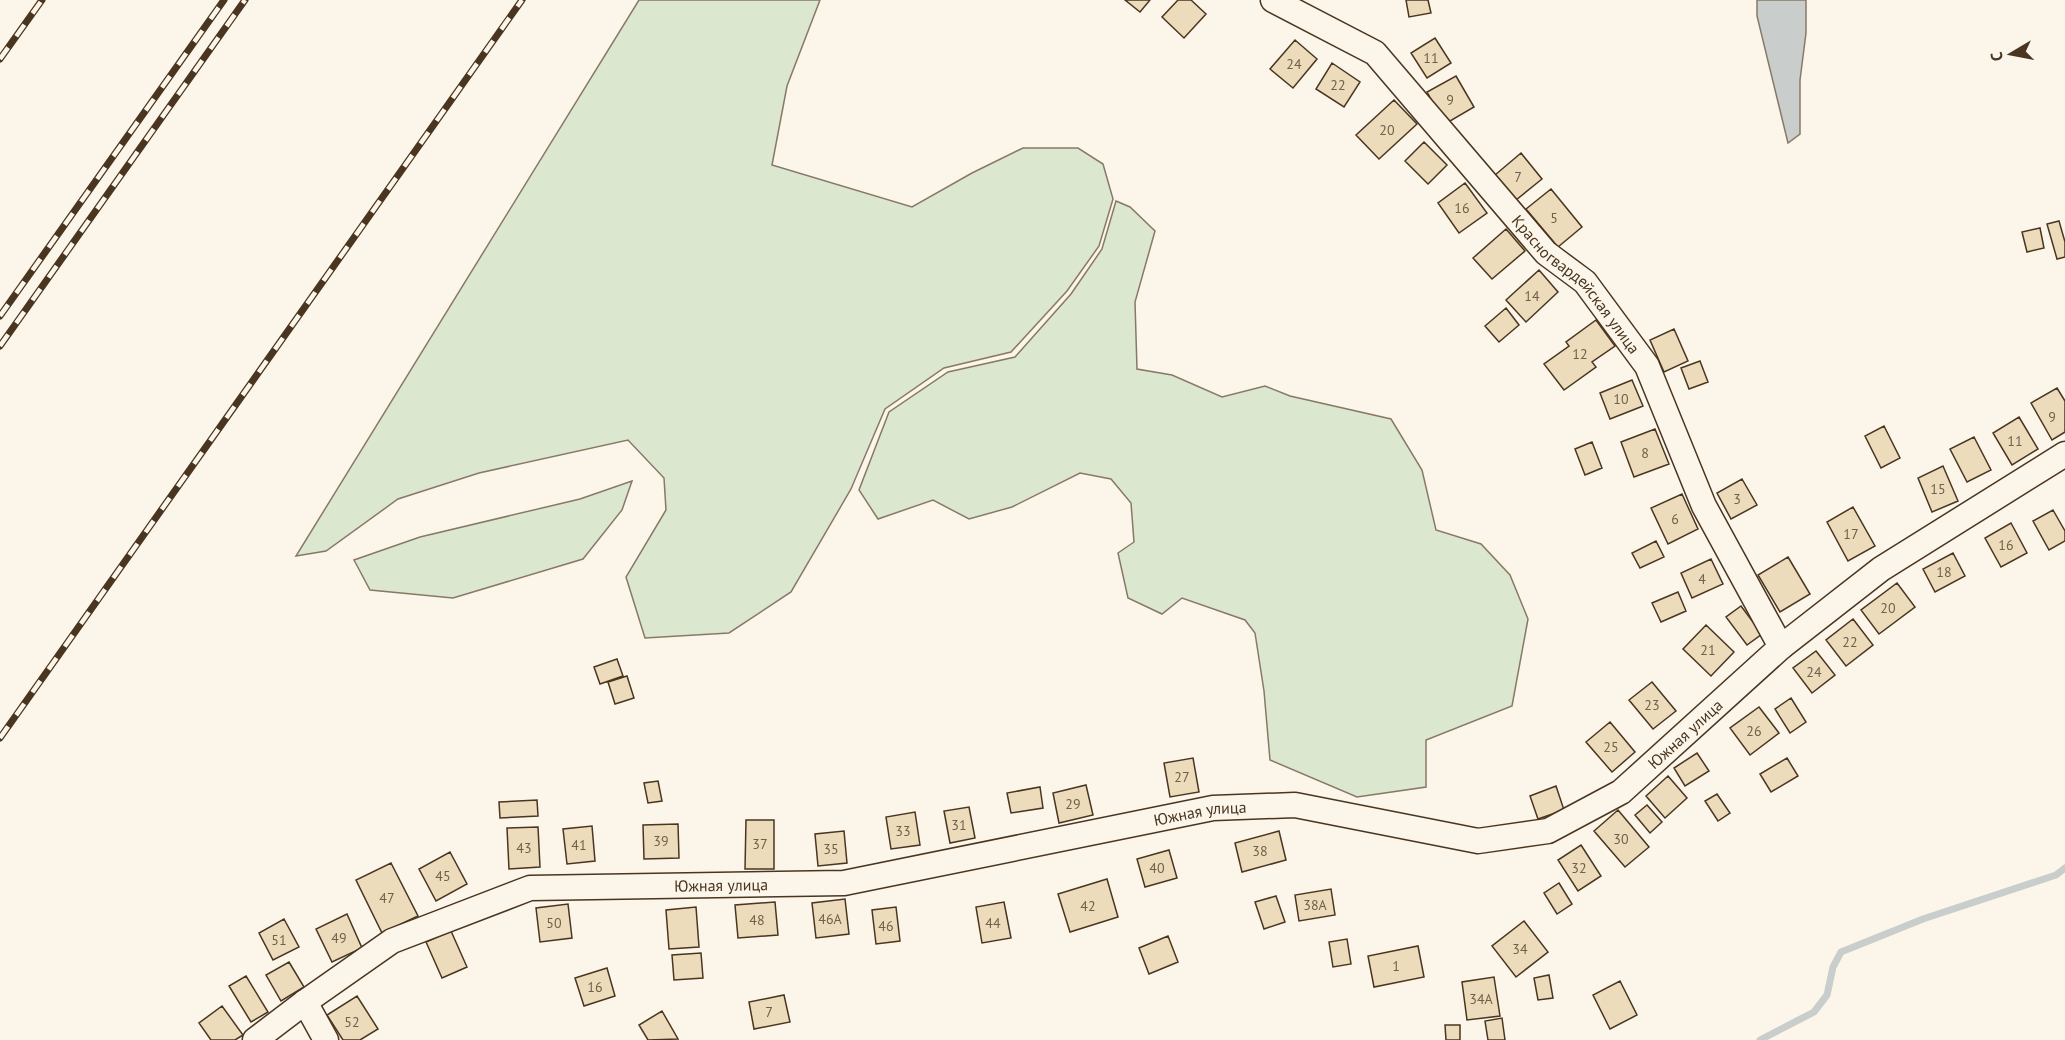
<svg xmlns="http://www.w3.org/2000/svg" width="2065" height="1040" font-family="'PT Sans',sans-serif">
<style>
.green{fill:#dce7d0;stroke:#887966;stroke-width:1.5}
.water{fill:#c9cecd;stroke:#887966;stroke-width:1.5}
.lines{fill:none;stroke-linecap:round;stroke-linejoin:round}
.stream{stroke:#c9cecd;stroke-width:7}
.building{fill:#ecdcbc;stroke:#4a3520;stroke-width:1.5}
.minor-casing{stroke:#4a3520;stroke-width:27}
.minor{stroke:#fbf6e9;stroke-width:24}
.rail-casing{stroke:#4a3520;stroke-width:7}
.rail{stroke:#fbf6e9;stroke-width:4.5;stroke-dasharray:14;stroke-linecap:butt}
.labels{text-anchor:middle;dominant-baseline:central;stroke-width:4.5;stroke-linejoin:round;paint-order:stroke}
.number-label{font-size:14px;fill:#725f47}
.street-label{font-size:16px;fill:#4a3520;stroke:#fbf6e9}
</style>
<rect width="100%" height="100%" fill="#fbf6e9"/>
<!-- green -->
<path class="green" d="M639,0H820L787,86L772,165L912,207L972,173L1023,148H1078L1103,164L1113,199L1099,246L1067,291L1011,352L944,368L885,409L851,489L791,592L729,633L645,638L626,577L666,510L664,478L628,440L479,473L398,499L326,551L296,556Z
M1116,201L1130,207L1155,231L1135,302L1137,369L1172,375L1222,397L1265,386L1290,396L1391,419L1422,470L1436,530L1481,544L1510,575L1528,619L1512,706L1426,740V787L1357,797L1270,760L1264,691L1255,633L1245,620L1182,598L1162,614L1128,598L1118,553L1134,542L1131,503L1111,479L1080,473L1012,507L969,519L933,500L878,519L859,490L889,412L948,372L1015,357L1071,294L1102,249Z
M632,481L622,510L583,559L453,598L370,590L354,560L420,537L580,499Z"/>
<!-- water -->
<path class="water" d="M1757,0H1806V33L1800,80V134L1788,143L1757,16Z"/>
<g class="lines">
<!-- stream -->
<path class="stream" d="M1760,1040L1814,1012L1827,995L1833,967L1841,952L1923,919L2056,875L2065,868"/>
</g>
<!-- building -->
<path class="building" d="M1125,0H1150L1140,12Z
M1178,0H1191L1206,14L1184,38L1162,17Z
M1406,0H1428L1431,13L1409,17Z
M1435,38L1451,63L1427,78L1411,53Z
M1295,40L1317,59L1293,88L1270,69Z
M1332,63L1360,82L1344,107L1316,89Z
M1456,76L1474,107L1445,124L1427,92Z
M1394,100L1417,124L1379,159L1356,135Z
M1424,142L1447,165L1428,184L1405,161Z
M1521,153L1542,179L1516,200L1495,175Z
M1465,183L1487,213L1459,233L1438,203Z
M1551,189L1582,227L1558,247L1526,209Z
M2059,221L2065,242V257L2057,259L2047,224Z
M2040,228L2044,248L2027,252L2022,232Z
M1506,229L1525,251L1492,279L1473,258Z
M1539,270L1558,292L1526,322L1506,300Z
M1506,308L1519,325L1499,342L1485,326Z
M1596,320L1615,346L1592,362L1596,367L1564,390L1544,364L1569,346L1566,342Z
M1674,329L1688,361L1664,372L1650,340Z
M1700,361L1708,382L1689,389L1681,368Z
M1632,380L1643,406L1610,419L1600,393Z
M2057,388L2065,401V432L2052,440L2031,403Z
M2019,417L2038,449L2012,465L1993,433Z
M1884,426L1900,458L1881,468L1865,436Z
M1655,429L1669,464L1634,477L1621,442Z
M1974,437L1991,470L1967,482L1950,449Z
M1592,442L1602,468L1585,475L1575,449Z
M1943,466L1958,501L1932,512L1918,478Z
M1742,479L1757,505L1731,519L1717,493Z
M1682,494L1698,529L1668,544L1651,508Z
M1853,507L1875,546L1848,561L1827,522Z
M2053,510L2065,531V541L2049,550L2033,521Z
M2011,523L2027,553L2001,567L1985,538Z
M1656,541L1664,557L1640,568L1632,553Z
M1953,553L1965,576L1935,592L1923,569Z
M1788,557L1810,594L1780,612L1758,575Z
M1711,559L1723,584L1692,598L1681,573Z
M1897,583L1915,607L1879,634L1861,610Z
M1678,592L1686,611L1661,622L1652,603Z
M1741,606L1762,634L1747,645L1726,617Z
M1853,619L1873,645L1846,666L1826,640Z
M1706,625L1734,652L1711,676L1683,649Z
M1816,651L1835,675L1812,693L1793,668Z
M617,659L623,676L600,684L594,667Z
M627,676L634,698L615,704L608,682Z
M1652,682L1676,711L1653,729L1629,700Z
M1791,698L1806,722L1790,733L1775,709Z
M1759,707L1779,733L1750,755L1730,728Z
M1610,722L1635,752L1612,772L1586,742Z
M1697,753L1709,771L1685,786L1674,768Z
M1193,758L1199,792L1170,797L1164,763Z
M1787,758L1798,776L1771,792L1760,774Z
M1668,776L1687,798L1665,818L1646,796Z
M658,781L662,801L648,803L644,783Z
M1086,785L1093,815L1059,823L1053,793Z
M1556,786L1564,810L1538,819L1530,796Z
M1040,787L1043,808L1011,813L1007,793Z
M1717,794L1730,813L1718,821L1705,801Z
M537,800L538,816L500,818L499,802Z
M1647,805L1662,822L1650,833L1635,815Z
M969,807L975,838L950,843L944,811Z
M1618,810L1649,847L1625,867L1594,831Z
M915,812L920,845L891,849L886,817Z
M746,820H774V869H745Z
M678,824L679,858L644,859L643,825Z
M592,826L595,861L567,864L563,829Z
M538,827L540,867L509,869L507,828Z
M844,831L847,863L818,866L815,834Z
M1279,831L1286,860L1242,872L1235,843Z
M1581,845L1601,876L1578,891L1558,860Z
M1169,850L1177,878L1145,887L1137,859Z
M450,852L467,884L436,901L419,869Z
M391,863L418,916L382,933L356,880Z
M1107,879L1118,917L1070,932L1058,894Z
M1559,883L1572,904L1557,914L1544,893Z
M1331,889L1335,915L1299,921L1295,895Z
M1276,896L1285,922L1264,929L1255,902Z
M845,899L849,934L816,938L812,903Z
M775,902L778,935L738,938L735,905Z
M1004,902L1011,938L982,943L976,907Z
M568,904L572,938L540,942L536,908Z
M696,907L699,947L669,949L666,910Z
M896,907L900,941L876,944L872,910Z
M347,914L362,948L332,962L316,929Z
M284,919L299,947L273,960L259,933Z
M1524,921L1548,952L1516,977L1492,946Z
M451,931L467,967L442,978L426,942Z
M1168,936L1178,962L1149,974L1139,948Z
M1347,939L1351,964L1333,967L1329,942Z
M1418,946L1424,977L1374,987L1368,956Z
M701,953L703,978L674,980L672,955Z
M289,962L304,987L281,1001L266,975Z
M607,968L615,996L584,1006L575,978Z
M1549,975L1553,998L1538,1000L1534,978Z
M246,976L268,1012L251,1022L229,986Z
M1494,977L1500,1016L1467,1020L1462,982Z
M1620,981L1637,1015L1610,1029L1593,995Z
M784,995L790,1022L754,1029L749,1002Z
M357,996L378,1029L360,1040H343L327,1015Z
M222,1006L243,1035L235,1040H211L199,1023Z
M662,1011L678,1039L648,1040L639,1025Z
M1502,1018L1505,1040H1488L1485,1021Z
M1445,1025H1460V1040H1446Z"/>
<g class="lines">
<defs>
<g id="minor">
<path id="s1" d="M1273,0L1375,53L1546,253L1585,282L1647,366L1704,506L1781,647"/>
<path d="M305,1002L326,1040"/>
<path id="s2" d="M255,1040L305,1002L392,941L530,888L844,883L1213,808L1295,805L1478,841L1548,831L1621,792L1781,647L1881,569L2065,454"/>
</g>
</defs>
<!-- minor casing -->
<use href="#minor" class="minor-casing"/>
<!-- minor -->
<use href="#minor" class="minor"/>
<defs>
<path id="rail" d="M0,59L42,0
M0,316L224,0
M0,346L245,0
M0,738L522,0"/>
</defs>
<!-- rail casing -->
<use href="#rail" class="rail-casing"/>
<!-- rail -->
<use href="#rail" class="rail"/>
</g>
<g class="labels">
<!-- number labels -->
<g class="number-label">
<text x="1431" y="58">11</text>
<text x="1294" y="64">24</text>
<text x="1338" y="85">22</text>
<text x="1450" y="100">9</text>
<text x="1387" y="130">20</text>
<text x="1518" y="177">7</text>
<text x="1462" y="208">16</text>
<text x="1554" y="218">5</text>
<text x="1532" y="296">14</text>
<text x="1580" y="354">12</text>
<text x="1621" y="399">10</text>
<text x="2052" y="417">9</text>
<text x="2015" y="441">11</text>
<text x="1645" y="453">8</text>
<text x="1938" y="489">15</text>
<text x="1737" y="499">3</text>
<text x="1675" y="519">6</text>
<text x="1851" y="534">17</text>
<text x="2006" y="545">16</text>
<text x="1944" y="572">18</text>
<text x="1702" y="579">4</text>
<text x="1888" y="608">20</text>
<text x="1850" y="642">22</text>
<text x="1708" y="650">21</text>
<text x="1814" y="672">24</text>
<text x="1652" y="705">23</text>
<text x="1754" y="731">26</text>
<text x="1611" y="747">25</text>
<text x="1182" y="777">27</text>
<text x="1073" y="804">29</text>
<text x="959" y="825">31</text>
<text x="903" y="831">33</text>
<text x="1621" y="839">30</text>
<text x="661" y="841">39</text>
<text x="760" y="844">37</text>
<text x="579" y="845">41</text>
<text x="524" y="848">43</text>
<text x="831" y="849">35</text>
<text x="1260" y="851">38</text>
<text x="1157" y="868">40</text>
<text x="1579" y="868">32</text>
<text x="443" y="876">45</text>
<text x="387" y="898">47</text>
<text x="1315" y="905">38А</text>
<text x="1088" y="906">42</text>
<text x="830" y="919">46А</text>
<text x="757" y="920">48</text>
<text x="554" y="923">50</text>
<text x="993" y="923">44</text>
<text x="886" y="926">46</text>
<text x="339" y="938">49</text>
<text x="279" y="940">51</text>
<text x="1520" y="949">34</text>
<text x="1396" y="966">1</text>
<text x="595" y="987">16</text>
<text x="1481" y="999">34А</text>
<text x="769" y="1012">7</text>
<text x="352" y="1022">52</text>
</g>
<!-- street labels -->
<g class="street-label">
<text stroke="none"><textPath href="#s1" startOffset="422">Красногвардейская улица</textPath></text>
<text stroke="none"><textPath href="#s2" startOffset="1516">Южная улица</textPath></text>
<text stroke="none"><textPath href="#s2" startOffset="994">Южная улица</textPath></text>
<text stroke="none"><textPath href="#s2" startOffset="508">Южная улица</textPath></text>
</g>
</g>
<!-- north arrow -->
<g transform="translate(2011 54) rotate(260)" stroke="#fbf6e9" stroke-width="4.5" paint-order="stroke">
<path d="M0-4.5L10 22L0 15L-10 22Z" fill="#4a3520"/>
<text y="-9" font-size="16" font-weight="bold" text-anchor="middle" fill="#4a3520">С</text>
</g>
</svg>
